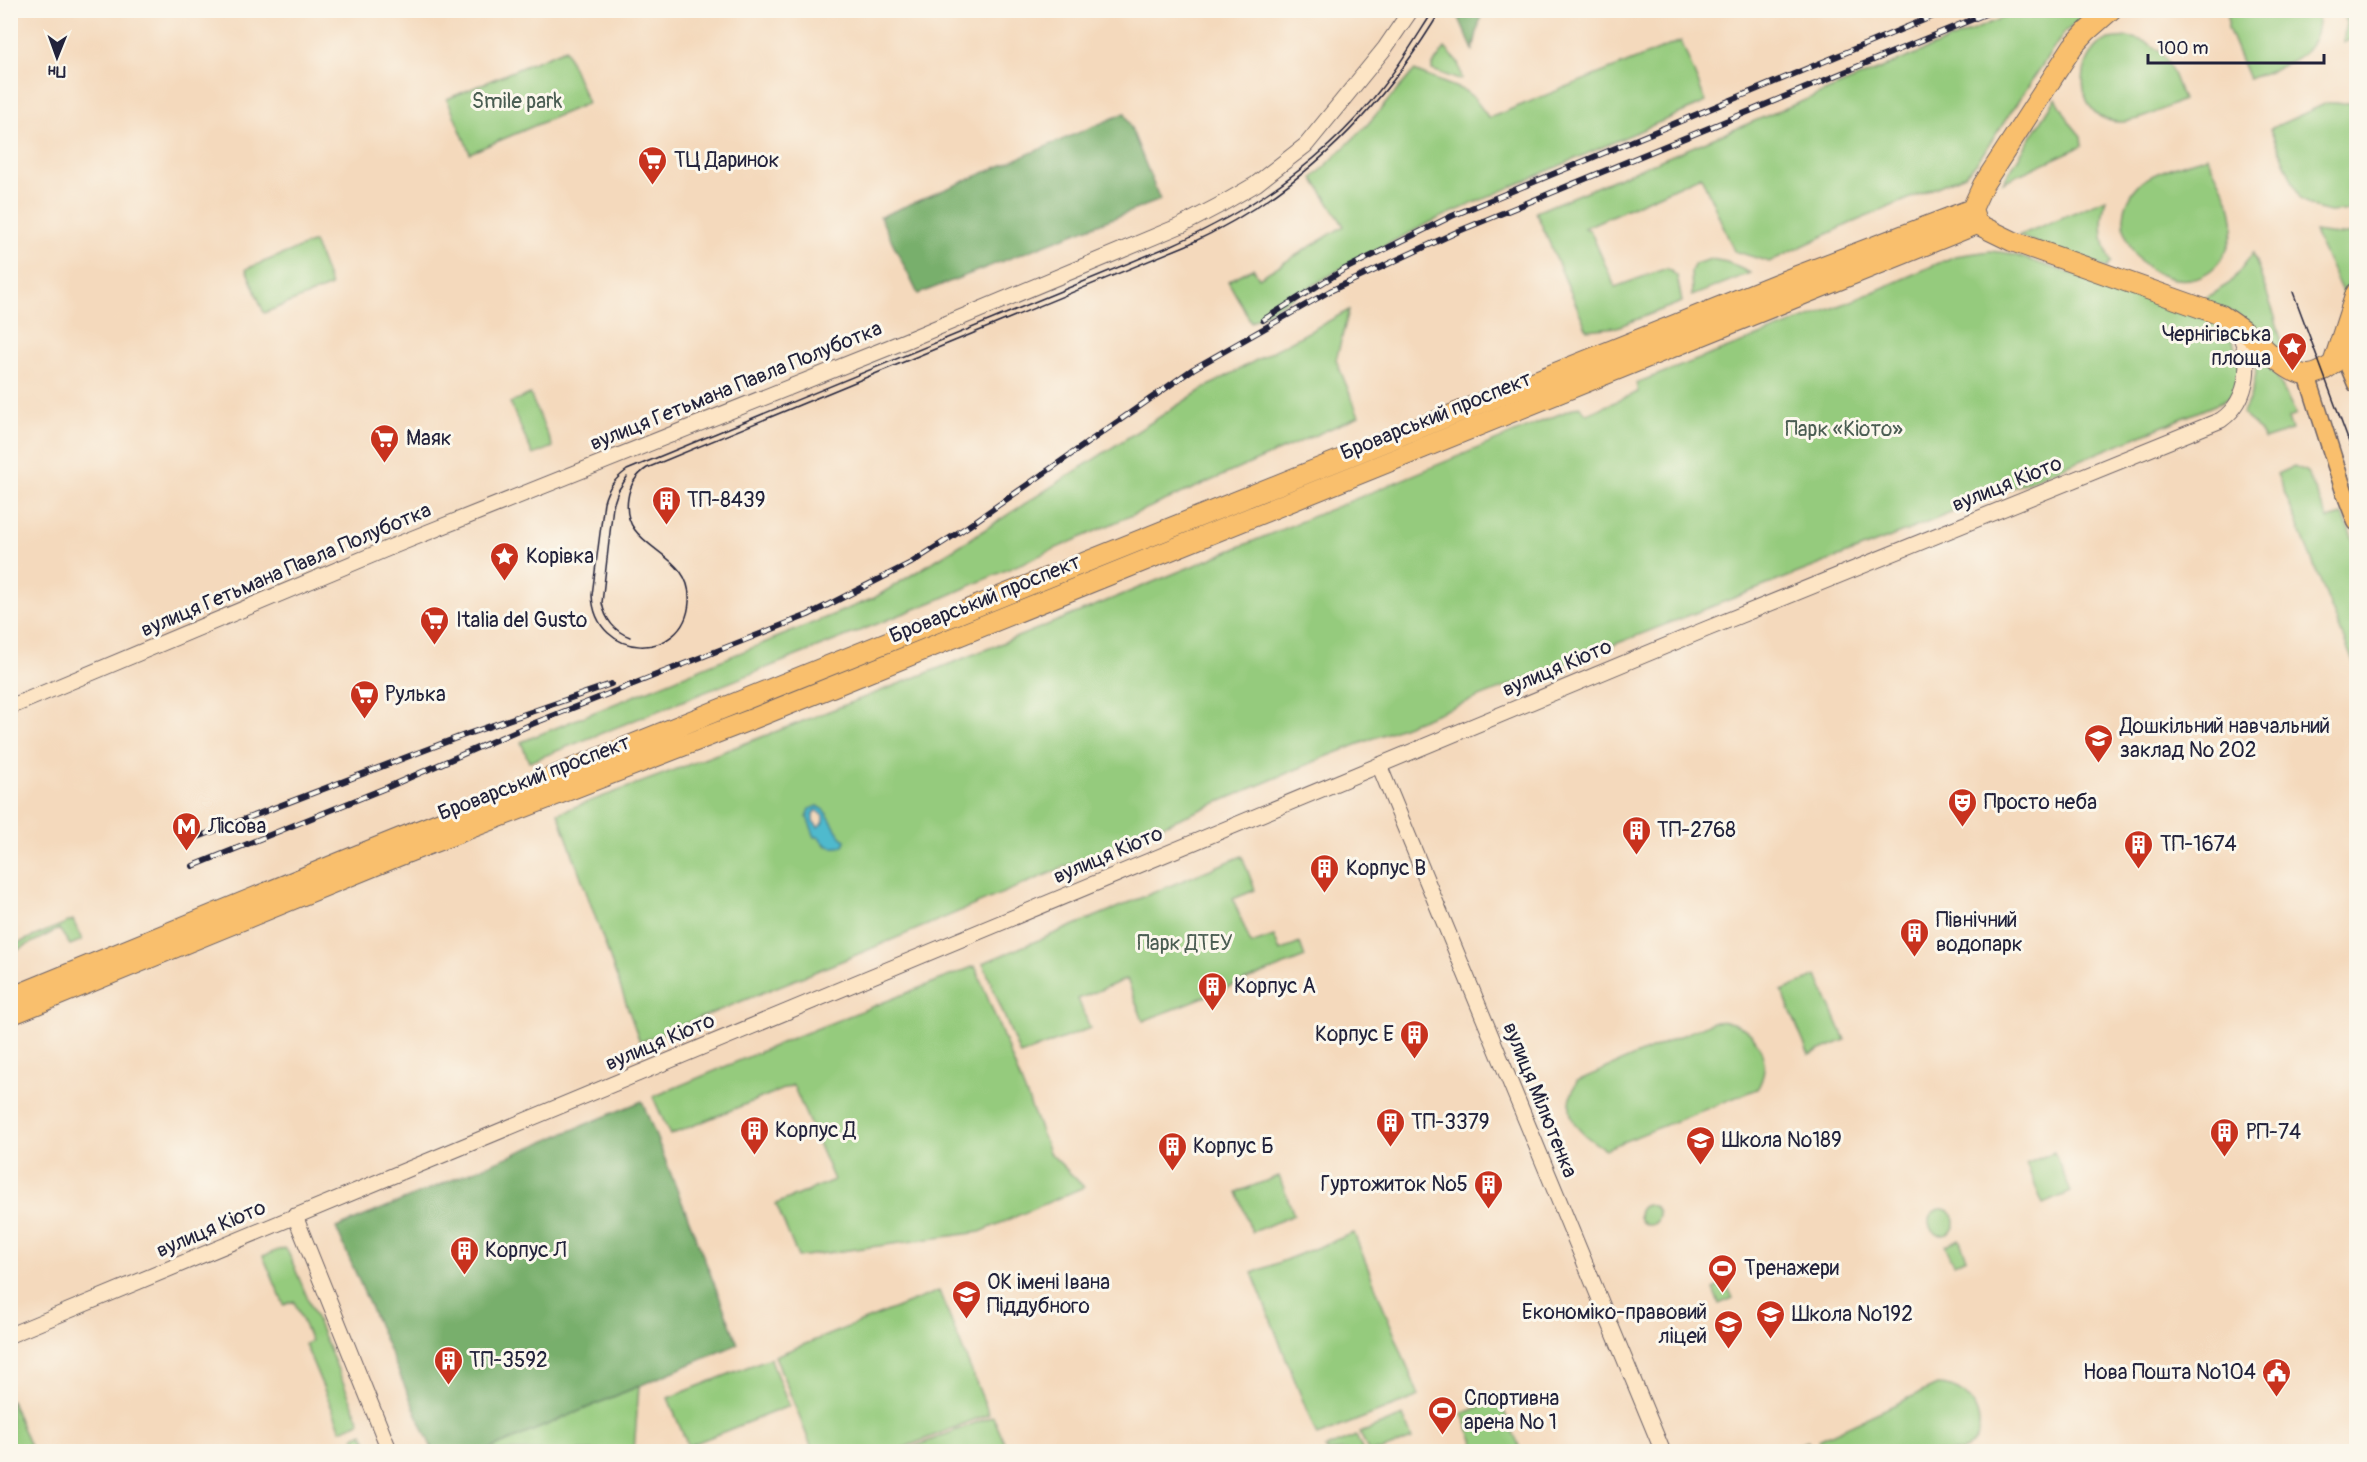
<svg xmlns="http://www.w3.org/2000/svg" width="2367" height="1462" font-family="Pangolin,sans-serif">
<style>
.green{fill:#95cb7d;stroke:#5c765c;stroke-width:1.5;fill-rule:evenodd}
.forest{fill:#78af6c;stroke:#4d6854;stroke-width:1.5}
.water{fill:#50bacd;stroke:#396e84;stroke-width:1.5;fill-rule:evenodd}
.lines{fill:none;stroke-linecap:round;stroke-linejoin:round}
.secondary-casing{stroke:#6c6268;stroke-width:17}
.primary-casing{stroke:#6c6268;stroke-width:19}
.highway-casing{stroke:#6c6268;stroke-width:22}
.secondary{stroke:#fde5c5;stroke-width:15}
.primary{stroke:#f9bf6d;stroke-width:16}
.highway{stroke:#f9bf6d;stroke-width:20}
.tram{stroke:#22223b;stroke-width:1.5}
.rail-casing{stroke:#22223b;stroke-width:6}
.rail{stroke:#fbf7ec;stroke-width:4;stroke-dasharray:11;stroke-linecap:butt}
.labels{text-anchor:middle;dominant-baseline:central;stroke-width:6;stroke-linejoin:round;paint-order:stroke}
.park-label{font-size:21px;fill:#4a5d52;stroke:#fbf7ec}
.poi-label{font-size:21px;fill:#22223b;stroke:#fbf7ec;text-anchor:start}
.street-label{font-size:21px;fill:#22223b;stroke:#fbf7ec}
</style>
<rect width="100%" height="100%" fill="#fbf7ec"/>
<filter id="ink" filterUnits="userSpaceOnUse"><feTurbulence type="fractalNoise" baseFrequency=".0167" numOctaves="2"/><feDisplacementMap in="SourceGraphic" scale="12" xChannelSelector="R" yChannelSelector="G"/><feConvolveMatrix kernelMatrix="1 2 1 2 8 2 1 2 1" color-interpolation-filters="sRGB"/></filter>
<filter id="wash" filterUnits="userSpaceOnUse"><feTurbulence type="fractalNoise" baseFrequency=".008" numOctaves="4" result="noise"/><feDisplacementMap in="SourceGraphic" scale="24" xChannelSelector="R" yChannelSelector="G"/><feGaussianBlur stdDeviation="1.35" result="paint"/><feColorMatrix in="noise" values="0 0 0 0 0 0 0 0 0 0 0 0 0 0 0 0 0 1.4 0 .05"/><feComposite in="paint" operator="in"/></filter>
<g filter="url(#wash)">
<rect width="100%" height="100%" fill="#f4d9bc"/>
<!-- green -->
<path class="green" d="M2019,11H2090L2064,33L1978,161L1965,175L1849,224L1769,262L1734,251L1701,176L1584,228L1590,230L1615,287L1667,268L1677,276L1682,302L1617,327L1587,330L1536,212Z
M2228,11H2318C2321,59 2286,63 2249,79L2228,28Z
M2344,11H2356V37L2343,43L2346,23Z
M2126,37C2164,41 2171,67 2183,100C2164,108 2142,121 2121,122C2075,123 2072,56 2107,40C2112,38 2121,38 2126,37Z
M1681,41L1706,102L1435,220L1349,264L1251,322L1228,281L1253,268L1259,278L1344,226L1313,178L1367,125L1414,71L1465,91L1474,98L1489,118Z
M1445,48L1458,62L1462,79L1459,80L1432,70V66Z
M565,49L588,103L470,153L447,99Z
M2056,98L2071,124L2081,136L2082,146L2003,182Z
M2327,103H2349L2356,105V210L2330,212L2315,208L2300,199L2270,129Z
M2207,156C2216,176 2231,198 2233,220C2235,230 2230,242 2226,251C2199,306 2121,274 2124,217C2125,203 2134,186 2146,179C2164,168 2188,163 2207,156Z
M2106,199C2100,220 2101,242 2111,262L2106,268L2018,236Z
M2314,232L2337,235L2356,233V269L2344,296Z
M314,242L331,286L264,313L246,269Z
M1990,251L2008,253L2206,318C2215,324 2225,329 2232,339C2241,353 2244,379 2233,394C2231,397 2225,399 2222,402L1929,522L1328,756L844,960L640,1042L558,813C902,688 1241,547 1579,406L1587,414L1638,392L1636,383L1857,299L1955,256ZM818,806L837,834L826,846L807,817Z
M2253,253L2275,317L2285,355C2261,329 2240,314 2207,301V297L2230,283Z
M1711,259L1727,262L1750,273L1692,296L1691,271L1695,264Z
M1349,310L1336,360L1359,416L940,599L529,762L521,742L874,598L967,541L1203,389Z
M2256,352L2276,375L2296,414L2288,418L2292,430L2264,439L2254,424L2242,414C2253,393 2258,377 2256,352Z
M530,394L553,447L533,455L510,403Z
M2294,466L2307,472L2328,519L2343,515L2356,547V669L2277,474Z
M1242,856L1255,890L1233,899L1251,944L1274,936L1280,951L1300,943L1305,957L1143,1021L1127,979L1078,999L1090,1028L1020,1055L983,963Z
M73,920L82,940L70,945L59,929L11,953V946Z
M975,966L1049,1152L1084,1187L980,1232L798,1257L776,1204L834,1180L793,1085L670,1135L653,1097L788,1040Z
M1817,976L1845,1040L1809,1055L1782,991Z
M1713,1022C1717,1022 1723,1021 1728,1022C1758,1027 1774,1064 1757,1089L1605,1149C1577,1133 1559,1115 1577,1081Z
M2054,1152L2071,1192L2043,1204L2026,1164Z
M1279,1176L1294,1215L1252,1232L1237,1192Z
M1639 1215a10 10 0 1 1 20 0a10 10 0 1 1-20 0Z
M1929 1222a13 13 0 1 1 26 0a13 13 0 1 1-26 0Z
M1354,1233L1419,1396L1317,1436L1252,1273Z
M1959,1239L1967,1258L1954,1264L1945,1245Z
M284,1248L288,1252L360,1422L341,1430L305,1344L311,1341L294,1301L284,1305L263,1256Z
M1726,1283L1733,1298L1719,1304L1713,1289Z
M939,1291L989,1414L895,1451H813L775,1356Z
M770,1358L789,1406L688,1446L668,1398Z
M1937,1385C1976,1384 1996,1435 1961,1452L1823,1451L1818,1440Z
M639,1386L634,1451H485Z
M1499,1399L1521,1451H1478L1462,1414Z
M10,1401H11L32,1451H11Z
M993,1416L1008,1451H903Z
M1403,1416L1412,1439L1380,1451H1368L1360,1433Z
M363,1433L371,1451H360L354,1437Z
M1356,1436L1363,1451H1327L1325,1448Z
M1808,1441L1812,1451H1782Z"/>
<!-- forest -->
<path class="forest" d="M1456,11H1482L1473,50Z
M1125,113L1160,200L918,294L880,217Z
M642,1101L738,1344L485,1451H433L336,1228Z"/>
<!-- water -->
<path class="water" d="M818,806C831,813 833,831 845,840L843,846C831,849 826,847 819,837H815L807,817L810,809ZM816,810L824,817V822L818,827L813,821V814Z"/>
</g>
<g filter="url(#ink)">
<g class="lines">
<defs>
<path id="secondary" d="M10,707L396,545L905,341L1182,225L1220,205L1256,184L1306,145L1385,48L1411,10
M1379,765L1663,1452
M295,1216L390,1452
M10,1335L1704,630L2221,420C2251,399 2253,356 2236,327"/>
<path id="primary" d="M2340,346L2356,384
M2307,375L2344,491L2356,522"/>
<path id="highway" d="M2111,10L2087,31L2073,46L1983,185L1972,209L1977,224L2012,241L2221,315C2230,321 2239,327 2248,334C2262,345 2289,376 2308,375C2317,375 2326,369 2333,364L2356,293
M10,998L356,856L1784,281L1972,209
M10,1015L398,856L755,718L1977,224"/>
</defs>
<!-- secondary casing -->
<use href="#secondary" class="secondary-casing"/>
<!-- primary casing -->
<use href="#primary" class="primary-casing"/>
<!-- highway casing -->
<use href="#highway" class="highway-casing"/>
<!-- secondary -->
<use href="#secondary" class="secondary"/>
<!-- primary -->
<use href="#primary" class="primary"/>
<!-- highway -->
<use href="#highway" class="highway"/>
<!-- tram -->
<path class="tram" d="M1434,10C1417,36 1402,62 1383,86C1328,158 1252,210 1170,246L627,470C615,479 608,487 604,502L592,595C595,662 685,662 689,602C693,549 619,551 628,498C630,485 636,475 647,468L1187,245C1296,195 1380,113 1441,10
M2293,292L2356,461
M627,477L618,491L613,506L602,603C605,619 615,632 630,637"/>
<defs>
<path id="rail" d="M1263,320L1343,270L1452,216L1948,10
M185,842L459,737L611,684
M193,866L388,787L532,724L808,615L911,563L967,527L1193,369L1330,291L1459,231L1995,10"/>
</defs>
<!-- rail casing -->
<use href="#rail" class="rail-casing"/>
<!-- rail -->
<use href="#rail" class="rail"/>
</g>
</g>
<!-- icons -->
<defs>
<symbol id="supermarket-pin" viewBox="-11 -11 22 30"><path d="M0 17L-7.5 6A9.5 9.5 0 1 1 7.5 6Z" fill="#c8321e" stroke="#fbf7ec"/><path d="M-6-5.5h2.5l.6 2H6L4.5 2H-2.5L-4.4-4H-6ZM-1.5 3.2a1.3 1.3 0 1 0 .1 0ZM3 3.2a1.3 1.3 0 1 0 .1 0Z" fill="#fff"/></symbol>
<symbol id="sight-pin" viewBox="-11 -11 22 30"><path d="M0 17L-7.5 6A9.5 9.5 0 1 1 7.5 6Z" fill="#c8321e" stroke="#fbf7ec"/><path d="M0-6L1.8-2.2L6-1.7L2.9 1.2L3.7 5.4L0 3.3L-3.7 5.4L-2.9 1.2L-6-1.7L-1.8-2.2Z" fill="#fff"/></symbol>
<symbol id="building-pin" viewBox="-11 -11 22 30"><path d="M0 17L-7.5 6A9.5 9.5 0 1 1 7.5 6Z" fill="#c8321e" stroke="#fbf7ec"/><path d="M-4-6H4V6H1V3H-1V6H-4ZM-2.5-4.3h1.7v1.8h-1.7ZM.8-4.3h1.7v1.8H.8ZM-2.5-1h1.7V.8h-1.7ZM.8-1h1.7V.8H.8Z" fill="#fff"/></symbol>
<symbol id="school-pin" viewBox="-11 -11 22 30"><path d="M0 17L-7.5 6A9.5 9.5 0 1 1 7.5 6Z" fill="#c8321e" stroke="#fbf7ec"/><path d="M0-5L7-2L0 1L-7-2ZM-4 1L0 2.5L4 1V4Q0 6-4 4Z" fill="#fff"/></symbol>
<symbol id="theatre-pin" viewBox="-11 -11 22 30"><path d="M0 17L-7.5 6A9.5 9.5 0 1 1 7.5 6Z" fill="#c8321e" stroke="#fbf7ec"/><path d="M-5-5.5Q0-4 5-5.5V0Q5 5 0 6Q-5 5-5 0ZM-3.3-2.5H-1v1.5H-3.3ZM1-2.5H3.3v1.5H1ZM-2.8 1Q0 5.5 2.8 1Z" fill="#fff"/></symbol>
<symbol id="metro-pin" viewBox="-11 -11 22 30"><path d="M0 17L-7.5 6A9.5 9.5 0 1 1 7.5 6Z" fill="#c8321e" stroke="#fbf7ec"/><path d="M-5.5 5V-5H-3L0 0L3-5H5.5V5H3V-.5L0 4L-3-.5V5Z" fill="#fff"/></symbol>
<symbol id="stadium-pin" viewBox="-11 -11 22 30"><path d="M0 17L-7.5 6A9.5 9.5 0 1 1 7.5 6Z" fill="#c8321e" stroke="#fbf7ec"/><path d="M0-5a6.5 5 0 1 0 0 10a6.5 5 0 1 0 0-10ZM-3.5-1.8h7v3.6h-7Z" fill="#fff"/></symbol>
<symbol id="university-pin" viewBox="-11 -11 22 30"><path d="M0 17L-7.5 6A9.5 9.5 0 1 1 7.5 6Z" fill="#c8321e" stroke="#fbf7ec"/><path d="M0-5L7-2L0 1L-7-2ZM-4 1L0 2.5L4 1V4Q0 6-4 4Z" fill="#fff"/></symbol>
<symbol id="civic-pin" viewBox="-11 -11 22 30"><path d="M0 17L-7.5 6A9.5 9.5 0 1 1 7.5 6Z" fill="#c8321e" stroke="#fbf7ec"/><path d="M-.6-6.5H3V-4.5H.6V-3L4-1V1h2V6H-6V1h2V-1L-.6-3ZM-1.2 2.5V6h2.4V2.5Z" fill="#fff"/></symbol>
</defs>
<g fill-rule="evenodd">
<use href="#supermarket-pin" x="636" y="144" width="33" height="45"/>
<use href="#sight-pin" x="2276" y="330" width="33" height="45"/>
<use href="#supermarket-pin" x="368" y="422" width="33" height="45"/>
<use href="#building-pin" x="650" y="484" width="33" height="45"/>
<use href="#sight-pin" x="488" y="540" width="33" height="45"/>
<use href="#supermarket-pin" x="418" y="604" width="33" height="45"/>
<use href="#supermarket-pin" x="348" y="678" width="33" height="45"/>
<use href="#school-pin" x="2082" y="722" width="33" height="45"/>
<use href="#theatre-pin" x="1946" y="786" width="33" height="45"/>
<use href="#metro-pin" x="170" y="810" width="33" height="45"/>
<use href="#building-pin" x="1620" y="814" width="33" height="45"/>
<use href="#building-pin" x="2122" y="828" width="33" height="45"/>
<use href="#building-pin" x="1308" y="852" width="33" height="45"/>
<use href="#building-pin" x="1898" y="916" width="33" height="45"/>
<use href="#building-pin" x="1196" y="970" width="33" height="45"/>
<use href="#building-pin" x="1398" y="1018" width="33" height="45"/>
<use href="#building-pin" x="1374" y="1106" width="33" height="45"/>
<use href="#building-pin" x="738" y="1114" width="33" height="45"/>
<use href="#building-pin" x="2208" y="1116" width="33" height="45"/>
<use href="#school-pin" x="1684" y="1124" width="33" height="45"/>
<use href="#building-pin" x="1156" y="1130" width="33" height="45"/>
<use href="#building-pin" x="1472" y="1168" width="33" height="45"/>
<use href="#building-pin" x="448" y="1234" width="33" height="45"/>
<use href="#stadium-pin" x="1706" y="1252" width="33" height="45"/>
<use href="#university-pin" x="950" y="1278" width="33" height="45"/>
<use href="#school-pin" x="1754" y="1298" width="33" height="45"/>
<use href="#school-pin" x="1712" y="1308" width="33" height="45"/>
<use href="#building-pin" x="432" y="1344" width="33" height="45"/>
<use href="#civic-pin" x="2260" y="1356" width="33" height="45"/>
<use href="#stadium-pin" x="1426" y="1394" width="33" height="45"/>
</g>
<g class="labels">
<!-- park labels -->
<g class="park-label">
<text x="517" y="101">Smile park</text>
<text x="1844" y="429">Парк «Кіото»</text>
<text x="1185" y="943">Парк ДТЕУ</text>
</g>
<!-- poi labels -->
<g class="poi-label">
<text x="674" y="160">ТЦ Даринок</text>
<text x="2271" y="334" text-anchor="end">Чернігівська<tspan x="2271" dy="24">площа</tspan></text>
<text x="406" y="438">Маяк</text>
<text x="687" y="500">ТП-8439</text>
<text x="526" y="556">Корівка</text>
<text x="456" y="620">Italia del Gusto</text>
<text x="385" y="694">Рулька</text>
<text x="2120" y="726">Дошкільний навчальний<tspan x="2120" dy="24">заклад № 202</tspan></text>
<text x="1984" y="802">Просто неба</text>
<text x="208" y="826">Лісова</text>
<text x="1657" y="830">ТП-2768</text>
<text x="2160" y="844">ТП-1674</text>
<text x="1346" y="868">Корпус В</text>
<text x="1936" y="920">Північний<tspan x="1936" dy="24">водопарк</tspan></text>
<text x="1234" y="986">Корпус А</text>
<text x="1394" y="1034" text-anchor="end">Корпус Е</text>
<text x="1411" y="1122">ТП-3379</text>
<text x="775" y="1130">Корпус Д</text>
<text x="2246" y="1132">РП-74</text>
<text x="1722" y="1140">Школа №189</text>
<text x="1193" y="1146">Корпус Б</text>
<text x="1468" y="1184" text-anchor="end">Гуртожиток №5</text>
<text x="485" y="1250">Корпус Л</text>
<text x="1744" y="1268">Тренажери</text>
<text x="987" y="1282">ОК імені Івана<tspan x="987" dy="24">Піддубного</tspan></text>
<text x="1707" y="1312" text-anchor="end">Економіко-правовий<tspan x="1707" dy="24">ліцей</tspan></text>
<text x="1792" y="1314">Школа №192</text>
<text x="469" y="1360">ТП-3592</text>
<text x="2256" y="1372" text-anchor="end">Нова Пошта №104</text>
<text x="1464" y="1398">Спортивна<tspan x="1464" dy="24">арена № 1</tspan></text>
</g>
<!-- street labels -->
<g class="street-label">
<text transform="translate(736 386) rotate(-22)">вулиця Гетьмана Павла Полуботка</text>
<text transform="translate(1436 416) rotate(-22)">Броварський проспект</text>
<text transform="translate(2007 484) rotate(-22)">вулиця Кіото</text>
<text transform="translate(286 570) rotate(-23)">вулиця Гетьмана Павла Полуботка</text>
<text transform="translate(985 599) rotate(-22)">Броварський проспект</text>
<text transform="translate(1557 668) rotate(-23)">вулиця Кіото</text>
<text transform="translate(534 778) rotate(-21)">Броварський проспект</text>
<text transform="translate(1108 855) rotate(-23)">вулиця Кіото</text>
<text transform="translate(660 1042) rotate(-23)">вулиця Кіото</text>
<text transform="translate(1540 1100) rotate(68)">вулиця Мілютенка</text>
<text transform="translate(211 1229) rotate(-23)">вулиця Кіото</text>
</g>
</g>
<!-- margin -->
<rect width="2367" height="1462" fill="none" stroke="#fbf7ec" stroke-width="36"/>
<!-- north arrow -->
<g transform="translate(57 57) rotate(181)" stroke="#fbf7ec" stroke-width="4.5" paint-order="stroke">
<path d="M0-4.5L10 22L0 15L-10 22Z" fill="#22223b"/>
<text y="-9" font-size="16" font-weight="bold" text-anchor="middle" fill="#22223b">Пн</text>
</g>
<!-- scale -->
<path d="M2148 54v9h176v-9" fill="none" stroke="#22223b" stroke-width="3"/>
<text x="2157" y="54" font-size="18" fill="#22223b" stroke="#fbf7ec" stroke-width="4.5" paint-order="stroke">100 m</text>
</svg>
